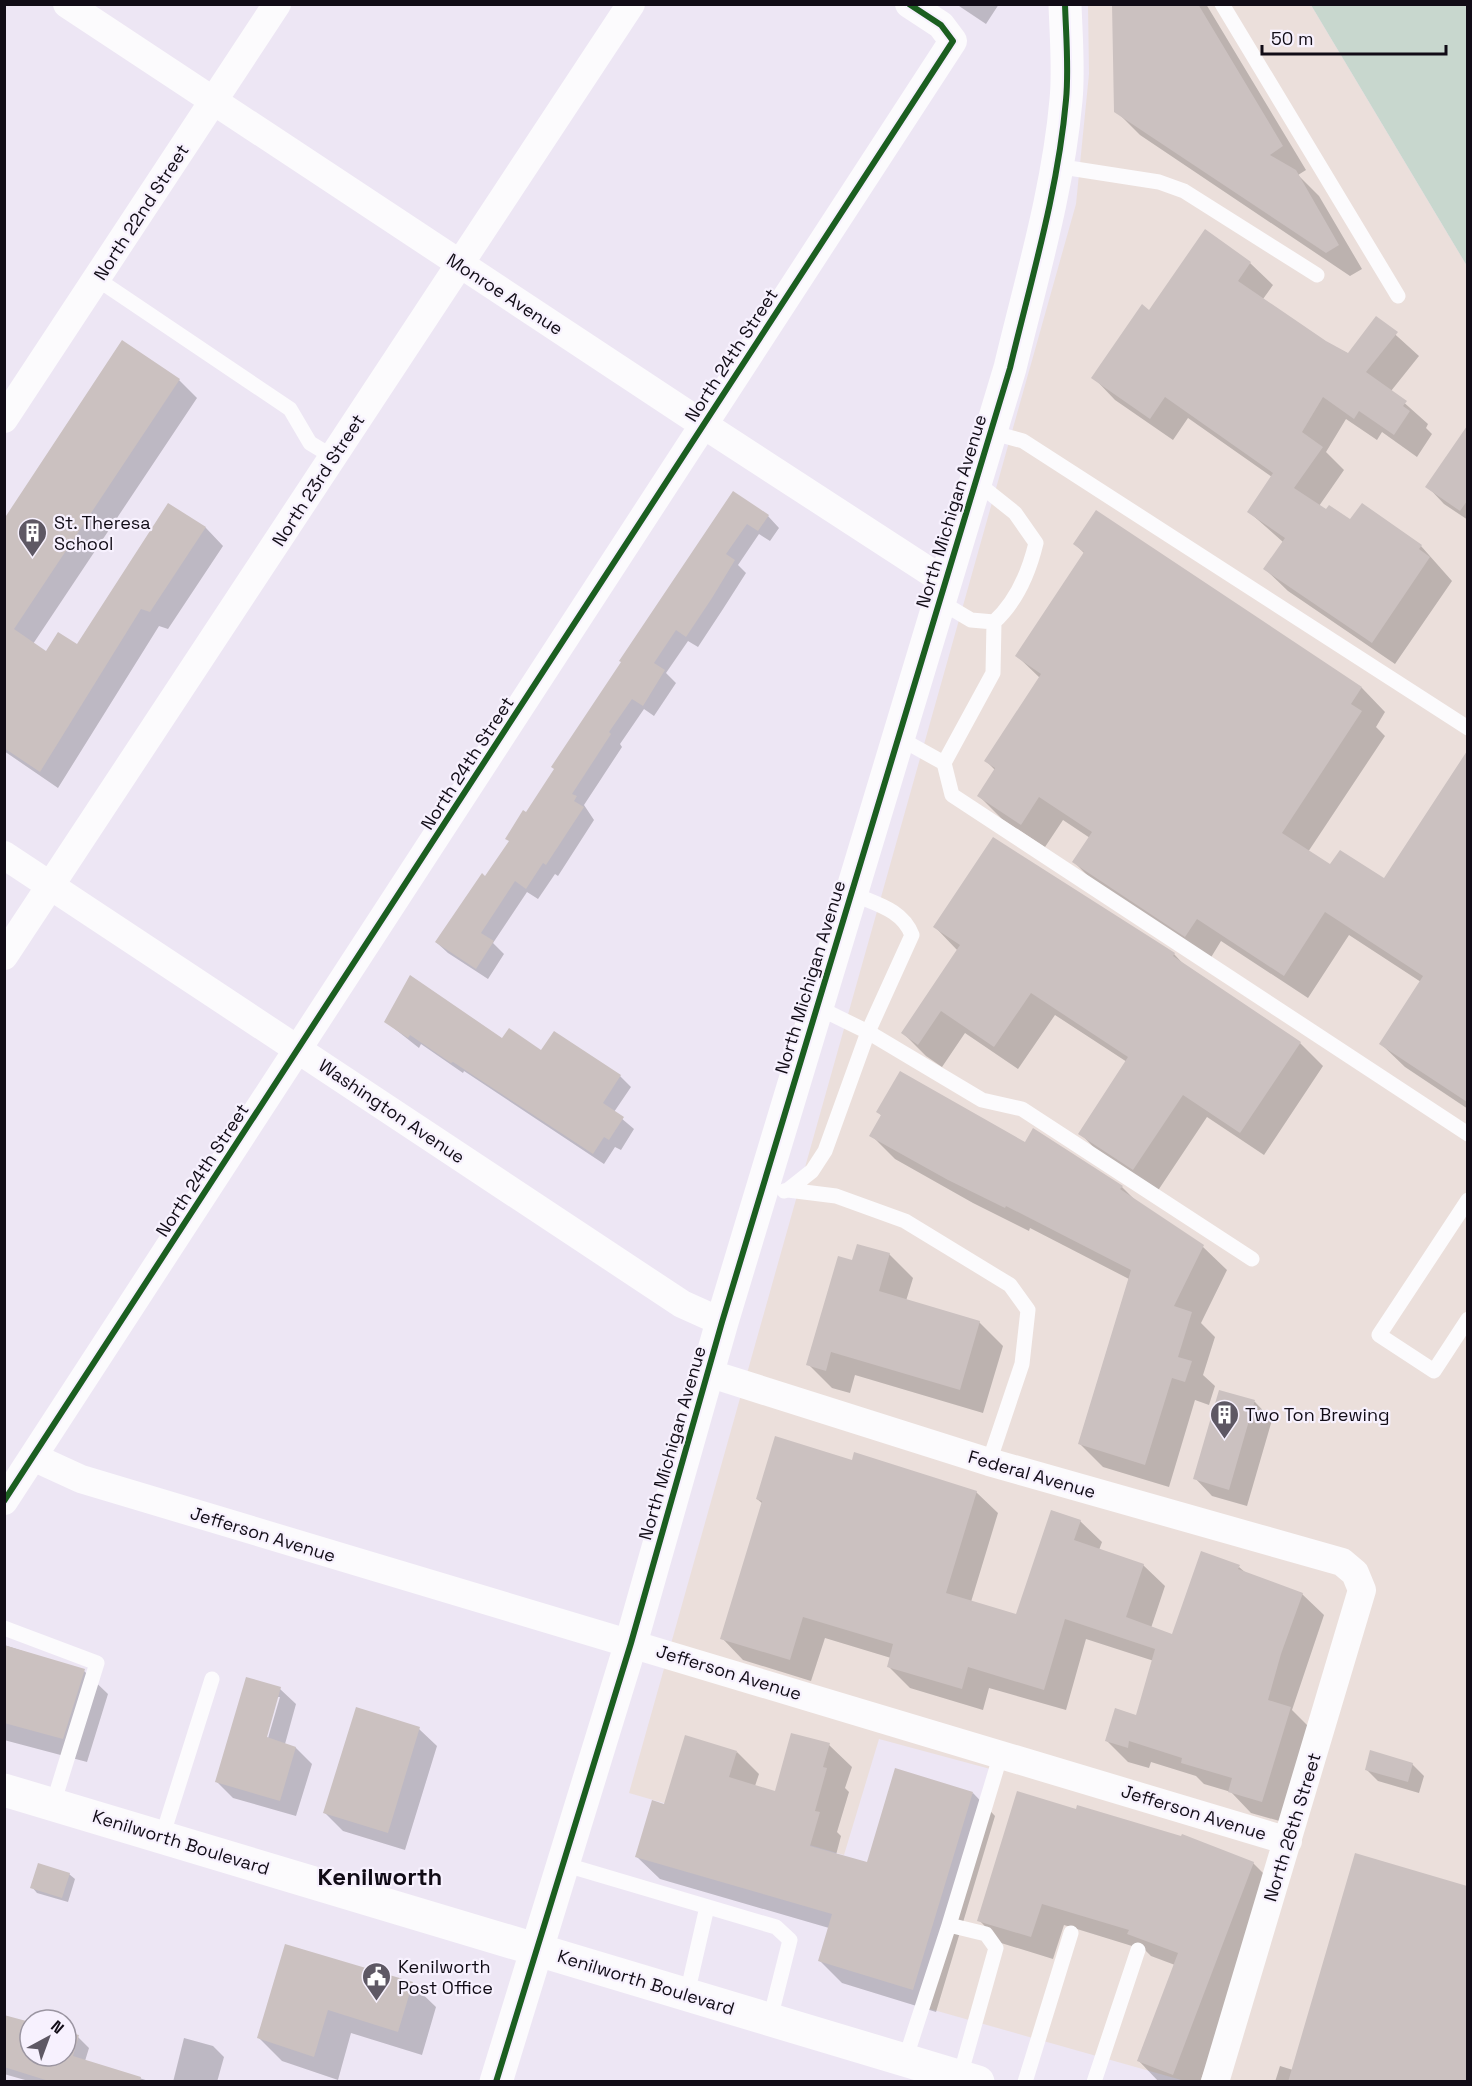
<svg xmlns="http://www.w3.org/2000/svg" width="1472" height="2086" font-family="'Space Grotesk',sans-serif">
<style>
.industrial{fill:#ebdfdb}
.green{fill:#c8d7ce}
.shadow{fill:#0003;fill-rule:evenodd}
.building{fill:#cbc1c0}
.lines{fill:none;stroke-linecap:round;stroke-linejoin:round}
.service{stroke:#fcfbfd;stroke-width:15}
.minor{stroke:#fcfbfd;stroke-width:28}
.tertiary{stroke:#fcfbfd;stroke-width:33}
.secondary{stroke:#fcfbfd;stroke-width:33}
.cycleway-casing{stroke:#f7f1fe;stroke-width:10}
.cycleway{stroke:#1b5e20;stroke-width:6}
.labels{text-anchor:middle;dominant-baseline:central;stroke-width:4.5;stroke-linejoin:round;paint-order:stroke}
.street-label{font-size:18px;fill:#110c16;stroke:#f7f1fe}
.poi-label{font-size:18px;fill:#110c16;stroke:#f7f1fe;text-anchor:start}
.district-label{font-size:24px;font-weight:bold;fill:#110c16;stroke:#f7f1fe}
</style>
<rect width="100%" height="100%" fill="#ede6f4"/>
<!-- industrial -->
<path class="industrial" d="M1088,5H1311L1467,266V2081H1185L923,2007L994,1770L879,1739L844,1855L629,1793L1076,204L1089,74Z"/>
<!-- green -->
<path class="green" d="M1311,5H1467V266Z"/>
<!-- shadow -->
<path class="shadow" d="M956,4H999L986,24Z
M1114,4H1206L1306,170L1298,175L1319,196L1362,269L1350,276L1140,135L1116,111Z
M1250,263L1273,285L1263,299L1325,342L1349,354L1377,318L1419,356L1391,391L1428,424L1426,428L1432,434L1417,457L1382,432L1377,440L1346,419L1326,452L1344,470L1319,506L1351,521L1421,546L1452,581L1395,664L1288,591L1265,569L1283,542L1249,512L1272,477L1188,418L1173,440L1115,400L1093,377L1150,312Z
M122,342L179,380L197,398L33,644L46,653L77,646L169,505L206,528L223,546L168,629L159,626L58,788L4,751V521Z
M1461,437L1468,441V520L1444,504L1427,486Z
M733,493L768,516L779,528L770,541L759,534L738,565L746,573L723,609L698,647L688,641L666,673L676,683L654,716L644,709L620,744L622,747L584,805L594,820L558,876L555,874L538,899L527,892L493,943L504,954L488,979L448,953L436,942L486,878Z
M1096,512L1362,688L1385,712L1376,727L1385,736L1308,852L1331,867L1384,881L1468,755V1109L1405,1067L1381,1044L1421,982L1349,935L1308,998L1221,941L1210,959L1098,886L1074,862L1090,838L1063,820L1045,847L1002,819L979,796L995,770L986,761L1040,678L1017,656L1085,554L1075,544Z
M935,927L1174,954L1187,968L1300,1043L1323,1066L1264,1155L1207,1117L1157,1192L1103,1157L1080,1133L1127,1062L1055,1015L1018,1069L965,1033L942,1067L926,1056L903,1033L958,951Z
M386,1022L502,1040L541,1052L554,1033L620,1076L631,1087L614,1112L634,1129L621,1150L615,1147L604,1164L464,1071L463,1073L421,1044L419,1048Z
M878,1112L1026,1144L1122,1187L1136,1201L1203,1247L1227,1270L1201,1323L1215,1337L1203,1375L1215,1386L1209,1405L1195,1400L1169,1487L1103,1467L1079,1443L1129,1279L1030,1228L1029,1231L973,1203L895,1159L871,1135L882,1116Z
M889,1254L913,1278L906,1301L979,1322L1003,1346L983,1413L855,1375L850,1393L832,1388L808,1364L853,1262Z
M1220,1392L1255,1402L1272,1420L1247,1506L1212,1496L1195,1478Z
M853,1462L976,1492L998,1513L971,1602L1017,1615L1080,1521L1102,1542L1099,1550L1143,1565L1165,1586L1151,1628L1173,1636L1239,1567L1246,1573L1302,1594L1324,1615L1292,1710L1312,1730L1283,1822L1251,1813L1231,1792L1204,1784L1196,1776L1151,1762L1149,1768L1128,1762L1106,1740L1137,1717L1154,1661L1086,1639L1066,1710L989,1688L983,1710L910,1688L889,1667L891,1658L825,1638L811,1681L743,1660L722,1638L763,1504L757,1499Z
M4,1645L84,1671L108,1694L87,1762L4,1740Z
M280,1689L296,1704L285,1744L296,1748L312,1764L296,1816L233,1798L217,1782ZM277,1697H280L266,1745L263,1744Z
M419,1729L437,1746L405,1850L343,1831L325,1813Z
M829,1745L852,1767L845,1788L849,1792L837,1832L841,1836L836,1855L868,1864L973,1793L995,1816L936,2012L842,1983L820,1961L829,1928L660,1879L637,1857L665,1806L737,1752L759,1774L755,1786L776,1792Z
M1412,1764L1424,1776L1419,1793L1378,1781L1366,1769Z
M1077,1811L1182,1838L1253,1863L1275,1885L1200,2082H1159L1138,2060L1175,1965L1151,1956L1145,1950L1064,1925L1053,1959L1001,1943L979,1920Z
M1356,1854L1468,1888V2082H1275L1280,2066L1293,2070Z
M69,1874L75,1879L68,1902L37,1893L32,1887Z
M286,1946L412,1984L436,2007L422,2055L351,2033L338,2080L282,2061L259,2038Z
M4,2016L30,2023V2056H66V2033L78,2037L89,2048L85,2061L152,2082H32L4,2074Z
M184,2038L213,2046L224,2057L217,2082H173Z"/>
<!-- building -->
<path class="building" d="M1112,4H1198L1283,146L1270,155L1296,170L1339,245L1326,253L1114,112Z
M1205,229L1251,262L1238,281L1326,341L1348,353L1376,316L1398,332L1366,372L1407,401L1403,406L1410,411L1394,435L1359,411L1354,419L1323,397L1302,432L1323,447L1294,488L1326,509L1329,505L1350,519L1362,503L1422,545L1419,549L1430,557L1372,643L1263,569L1285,538L1247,512L1273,473L1165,397L1150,419L1091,378L1142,304L1149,310Z
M122,340L180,379L14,629L46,651L58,632L77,644L168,503L206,527L150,612L141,609L40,772L4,748V519Z
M1467,426V501L1460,511L1425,487Z
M733,491L769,515L758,531L747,524L726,554L735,560L712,598L686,637L676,630L654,663L665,670L643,706L632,699L609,732L611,734L572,794L577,796L574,801L584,807L546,865L543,863L526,889L515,881L481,933L494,941L476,969L435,942L482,873L485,876L509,841L505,839L523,810L526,812L554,769L551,767L621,662L619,661Z
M1096,510L1362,687L1351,704L1362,711L1282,833L1330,864L1340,850L1384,878L1467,751V1102L1379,1044L1423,976L1325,912L1284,976L1197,919L1185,937L1072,862L1092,832L1039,797L1021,825L977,796L995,768L984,761L1041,674L1015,656L1084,552L1073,544Z
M993,837L1175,953L1173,956L1301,1042L1240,1133L1183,1095L1133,1170L1078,1134L1128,1057L1031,993L994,1047L941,1011L918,1045L901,1033L960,945L933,927Z
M410,975L502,1038L509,1028L541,1050L554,1031L621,1075L603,1103L624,1117L609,1140L604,1137L593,1154L453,1062L451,1063L410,1035L408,1038L384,1022Z
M900,1071L1025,1142L1033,1128L1123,1186L1120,1189L1204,1245L1174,1306L1192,1312L1178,1357L1192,1361L1185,1382L1172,1378L1145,1465L1078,1444L1131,1270L1006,1206L1005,1208L948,1180L869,1136L881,1115L876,1112Z
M857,1244L890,1253L879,1291L980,1321L960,1390L831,1352L826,1371L806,1365L838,1256L852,1260Z
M1219,1390L1255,1400L1229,1490L1193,1479Z
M775,1436L852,1460L854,1452L977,1491L946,1593L1016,1614L1051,1510L1081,1520L1074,1540L1144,1564L1126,1617L1172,1634L1201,1551L1240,1565L1238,1569L1303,1593L1281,1654L1268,1700L1291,1707L1262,1802L1228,1792L1232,1778L1181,1763L1182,1758L1129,1741L1128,1748L1105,1741L1115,1708L1136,1715L1155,1649L1065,1619L1044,1690L968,1667L962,1689L887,1667L893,1644L803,1617L790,1660L720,1639L762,1501L756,1499Z
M4,1645L85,1669L63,1739L4,1723Z
M246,1677L281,1687L267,1737L296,1747L280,1801L215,1782Z
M356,1707L420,1727L388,1833L323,1813Z
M791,1733L830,1743L823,1767L827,1768L815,1811L820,1812L810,1846L867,1862L895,1768L973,1792L913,1990L818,1961L832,1914L635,1857L652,1800L664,1804L685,1735L737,1751L729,1777L775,1791Z
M1370,1750L1413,1763L1408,1782L1365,1770Z
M1017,1791L1076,1809L1077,1805L1181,1836L1182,1834L1254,1862L1173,2075L1137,2061L1178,1953L1127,1934L1129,1930L1042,1904L1031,1937L977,1921Z
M1355,1853L1467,1886V2082H1288Z
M38,1863L70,1873L62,1898L30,1888Z
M285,1944L413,1982L398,2032L328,2010L314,2057L257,2038Z
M4,2015L30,2022V2056H66V2032L79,2035L73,2056L141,2077L140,2082H52L4,2067Z"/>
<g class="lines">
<!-- service -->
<path class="service" d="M1222,4L1398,296
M1056,166L1159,182L1184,191L1317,275
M97,279L290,409L310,443L333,457
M990,432L1023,441L1468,728
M939,601L971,620L994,622C1016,602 1029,572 1036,543L1015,513L975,481
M899,738L944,763L993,673L994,622
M944,763L952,795L1468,1134
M817,1007L868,1032L982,1100L1022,1109L1252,1259
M788,1190L836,1196L905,1221L1010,1285L1028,1310L1022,1364L989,1462
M784,1191L788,1190L812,1171L825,1151L868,1032L912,935C902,909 875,904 851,893
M1468,1200L1379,1335L1434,1371L1468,1319
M4,1628L97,1663L53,1804
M162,1837L212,1679
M563,1864L776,1927L790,1940L770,2019
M949,1925L1001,1754
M687,1994L707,1907
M905,2060L949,1925L986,1934L996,1948L960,2076
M1025,2082L1071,1933
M1094,2082L1138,1950"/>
<!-- minor -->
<path class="minor" d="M67,4L704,425L944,581
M4,419L277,4
M4,855L682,1304L722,1322
M4,956L631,4
M708,1373L989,1462L1342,1562L1355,1573L1362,1590L1215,2082
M33,1457L81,1479L1288,1841
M4,1501L953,41L941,25L909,4"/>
<!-- tertiary -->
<path class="tertiary" d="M496,2082L631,1643L722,1322L1010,368C1031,280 1058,191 1066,100C1069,69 1066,36 1065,4"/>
<!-- secondary -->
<path class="secondary" d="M4,1790L978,2082"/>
<defs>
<path id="cycleway" d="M4,1501L953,41L941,25L909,4
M496,2082L631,1643L722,1322L1010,368C1031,280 1058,191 1066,100C1069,69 1066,36 1065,4"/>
</defs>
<!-- cycleway casing -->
<use href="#cycleway" class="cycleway-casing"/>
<!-- cycleway -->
<use href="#cycleway" class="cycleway"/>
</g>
<!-- icons -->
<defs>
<symbol id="building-pin" viewBox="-11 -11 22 30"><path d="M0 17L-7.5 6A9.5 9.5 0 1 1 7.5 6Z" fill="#5e5864" stroke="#f7f1fe"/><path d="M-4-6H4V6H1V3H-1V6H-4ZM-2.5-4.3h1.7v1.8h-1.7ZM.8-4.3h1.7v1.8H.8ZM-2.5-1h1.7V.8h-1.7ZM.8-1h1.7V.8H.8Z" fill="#fff"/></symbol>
<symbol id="civic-pin" viewBox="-11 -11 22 30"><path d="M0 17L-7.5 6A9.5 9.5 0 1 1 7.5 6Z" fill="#5e5864" stroke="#f7f1fe"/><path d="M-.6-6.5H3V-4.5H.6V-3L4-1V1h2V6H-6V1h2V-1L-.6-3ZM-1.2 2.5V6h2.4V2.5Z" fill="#fff"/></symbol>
</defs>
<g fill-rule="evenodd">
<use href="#building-pin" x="16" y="516" width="33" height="45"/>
<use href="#building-pin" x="1208" y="1398" width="33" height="45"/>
<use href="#civic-pin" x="360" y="1960" width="33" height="45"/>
</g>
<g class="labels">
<!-- street labels -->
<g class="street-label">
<text transform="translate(141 212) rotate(-57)">North 22nd Street</text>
<text transform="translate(505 294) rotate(33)">Monroe Avenue</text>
<text transform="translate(731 355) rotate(-57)">North 24th Street</text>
<text transform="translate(318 480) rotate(-57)">North 23rd Street</text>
<text transform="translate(951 511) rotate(-73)">North Michigan Avenue</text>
<text transform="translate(467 763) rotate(-57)">North 24th Street</text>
<text transform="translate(810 977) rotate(-73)">North Michigan Avenue</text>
<text transform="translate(392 1111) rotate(34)">Washington Avenue</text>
<text transform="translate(202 1170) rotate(-57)">North 24th Street</text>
<text transform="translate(672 1443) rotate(-74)">North Michigan Avenue</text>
<text transform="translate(1032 1474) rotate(16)">Federal Avenue</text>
<text transform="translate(263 1534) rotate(17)">Jefferson Avenue</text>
<text transform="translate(729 1672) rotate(17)">Jefferson Avenue</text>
<text transform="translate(1194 1812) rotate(17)">Jefferson Avenue</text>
<text transform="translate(1292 1827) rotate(-73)">North 26th Street</text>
<text transform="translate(181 1842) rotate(17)">Kenilworth Boulevard</text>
<text transform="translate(646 1982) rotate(17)">Kenilworth Boulevard</text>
</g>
<!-- poi labels -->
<g class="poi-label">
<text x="54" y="522">St. Theresa<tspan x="54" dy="21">School</tspan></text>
<text x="1245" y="1414">Two Ton Brewing</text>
<text x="398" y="1966">Kenilworth<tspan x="398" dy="21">Post Office</tspan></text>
</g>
<!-- district labels -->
<g class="district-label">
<text x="380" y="1876">Kenilworth</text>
</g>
</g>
<!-- border -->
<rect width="1472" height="2086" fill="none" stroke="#110c16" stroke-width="12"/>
<!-- north arrow -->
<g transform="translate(48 2038) rotate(41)"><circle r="28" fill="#f7f1fe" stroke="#9b95a1" stroke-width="1.5"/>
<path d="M0-4.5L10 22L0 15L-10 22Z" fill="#5e5864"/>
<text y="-9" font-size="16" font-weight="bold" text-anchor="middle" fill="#110c16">N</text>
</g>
<!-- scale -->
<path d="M1262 45v9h184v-9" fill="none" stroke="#110c16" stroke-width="3"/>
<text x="1271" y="45" font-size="18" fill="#110c16" stroke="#f7f1fe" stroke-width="4.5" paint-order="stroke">50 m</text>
</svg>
